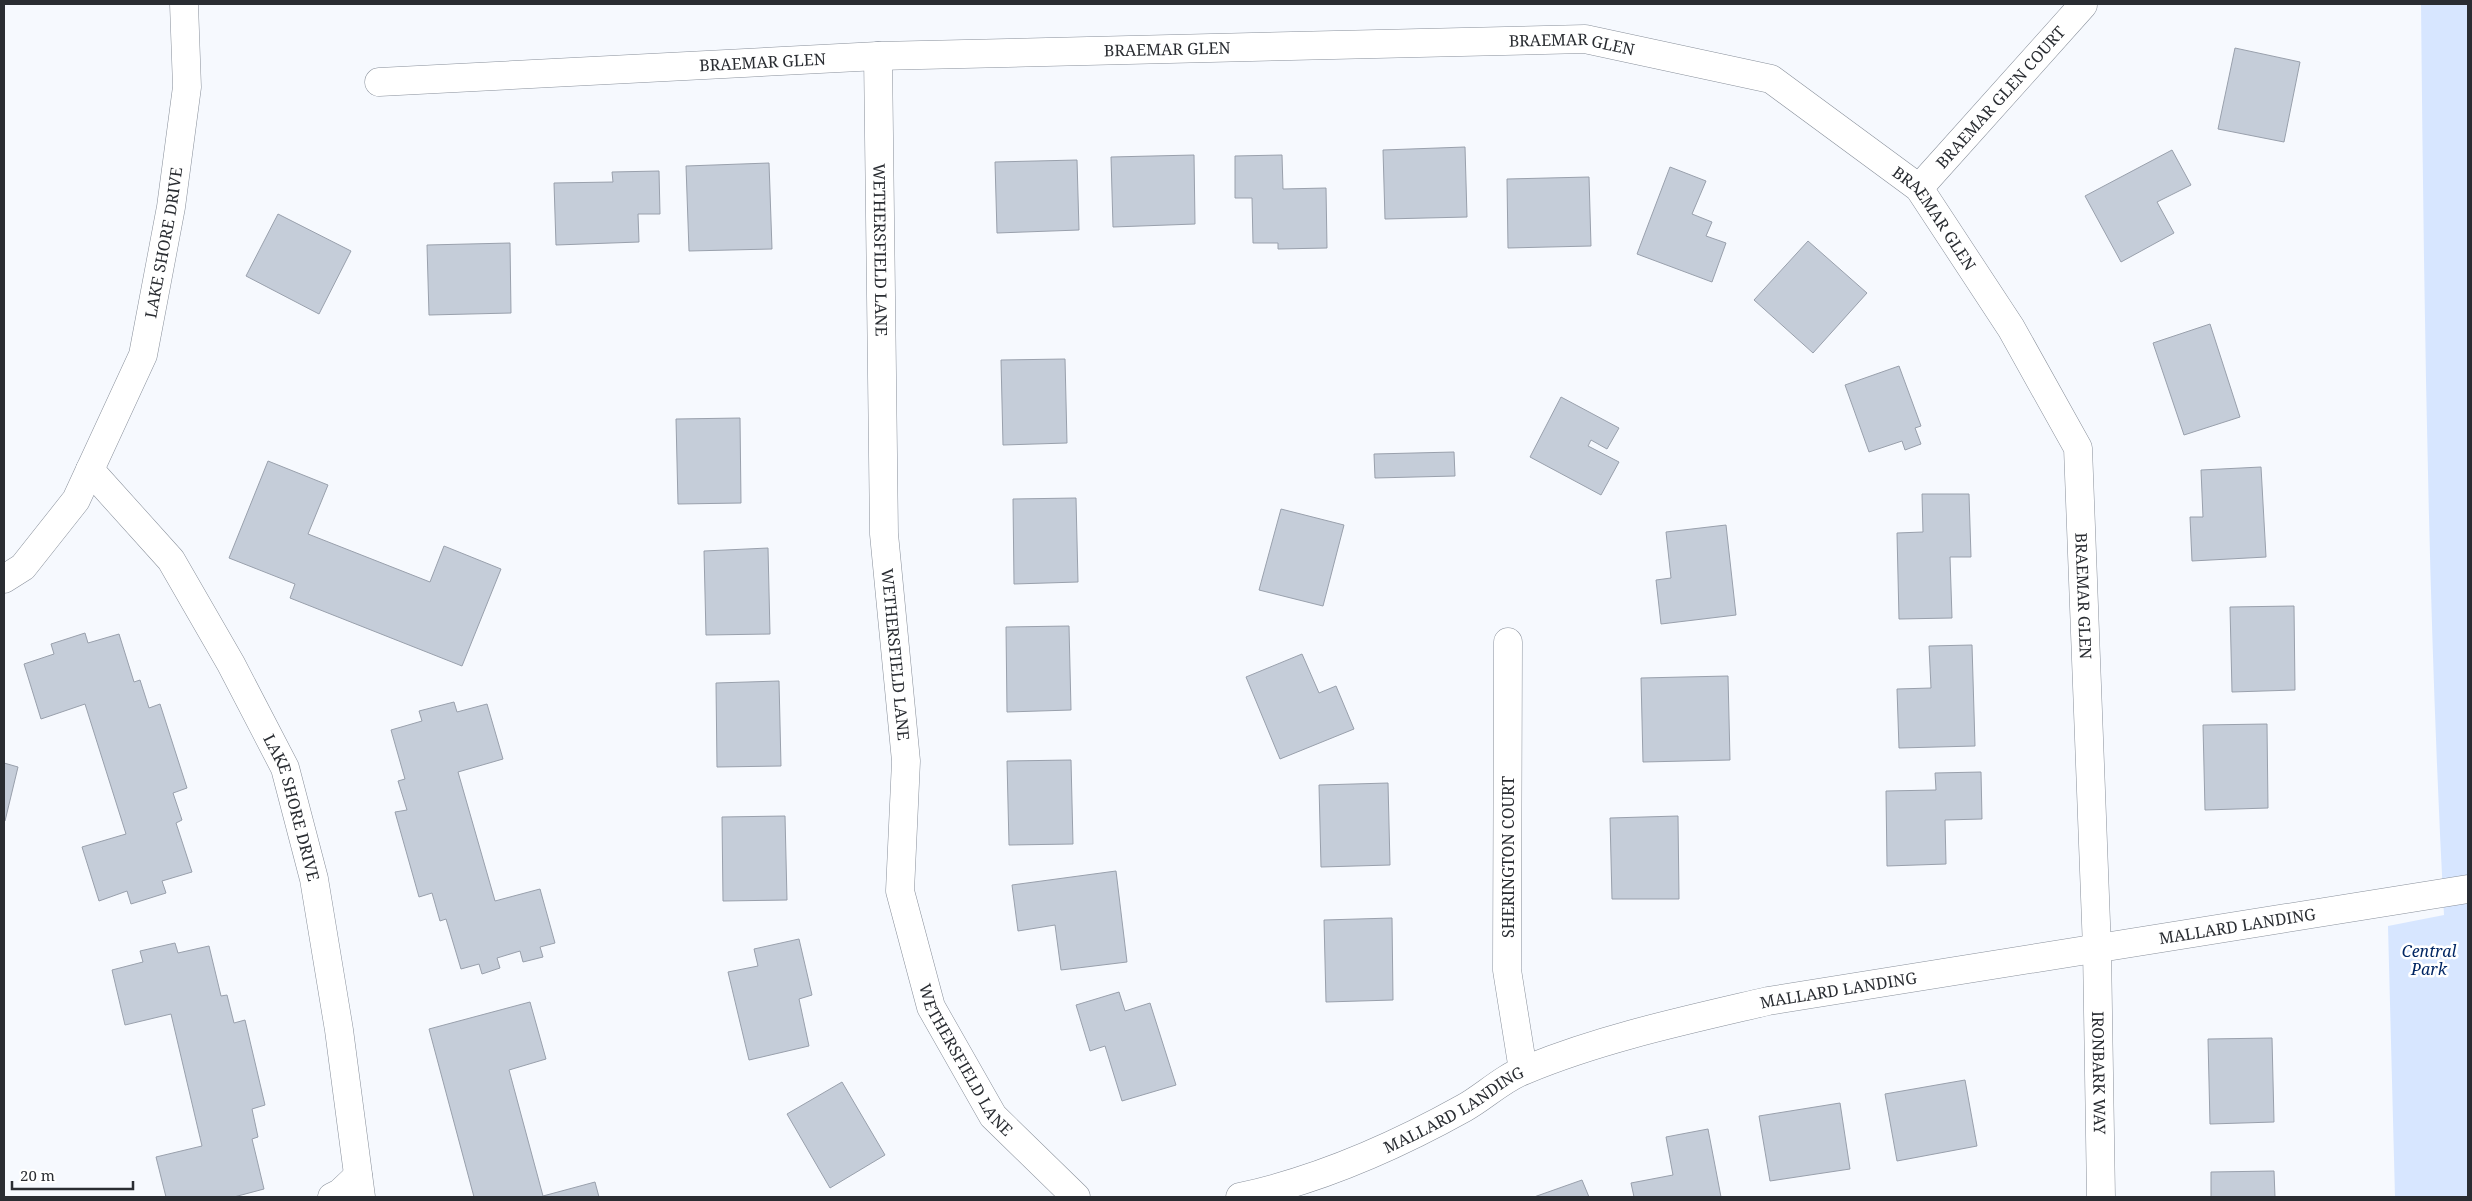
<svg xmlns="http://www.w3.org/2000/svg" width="2472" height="1201" font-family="'Noto Serif',serif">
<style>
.green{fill:#d7e6ff}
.building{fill:#c5cdd9;stroke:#99a0ac}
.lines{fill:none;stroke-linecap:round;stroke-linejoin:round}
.minor-casing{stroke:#89909b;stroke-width:29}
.minor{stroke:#fff;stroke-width:28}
.labels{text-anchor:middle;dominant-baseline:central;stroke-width:5;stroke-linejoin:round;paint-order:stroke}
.street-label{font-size:16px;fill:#2a2d32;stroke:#fff}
.park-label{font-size:16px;font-style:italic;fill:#012663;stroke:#fff}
</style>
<rect width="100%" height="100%" fill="#f6f9fe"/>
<!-- green -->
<path class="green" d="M2421,4H2468V1197H2395L2388,926L2444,915C2428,612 2424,307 2421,4Z"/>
<!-- building -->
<path class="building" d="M2235,48L2300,62L2284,142L2218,129Z
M1465,147L1467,217L1385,219L1383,150Z
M2172,150L2191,185L2157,202L2174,233L2121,262L2085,196Z
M1194,155L1195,224L1113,227L1111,157Z
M1282,155L1283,189L1326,188L1327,248L1278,249V243H1253L1252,198H1235V156Z
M1077,160L1079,230L997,233L995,162Z
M769,163L772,249L689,251L686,166Z
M1670,167L1706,181L1692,214L1712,222L1706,236L1726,243L1712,282L1637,254Z
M659,171L660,214H638L639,242L556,245L554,183L613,182L612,172Z
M1589,177L1591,246L1508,248L1507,179Z
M278,214L351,251L319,314L246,276Z
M1808,241L1867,293L1813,353L1754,300Z
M510,243L511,313L429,315L427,245Z
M2210,324L2240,417L2184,435L2153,343Z
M1065,359L1067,443L1003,445L1001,360Z
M1899,366L1921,426L1915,428L1921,444L1905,450L1902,441L1869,452L1845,385Z
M1561,397L1619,428L1607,449L1591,440L1588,446L1619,462L1601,495L1530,457Z
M740,418L741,503L678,504L676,419Z
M1454,452L1455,476L1375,478L1374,454Z
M268,461L328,485L308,534L430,582L444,546L501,569L462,666L290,598L295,584L229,558Z
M2261,467L2266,557L2192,561L2190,517H2203L2201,470Z
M1922,494H1969L1971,557H1950L1952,618L1899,619L1897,533L1923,532Z
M1076,498L1078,582L1014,584L1013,499Z
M1281,509L1344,525L1323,606L1259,590Z
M1726,525L1736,615L1661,624L1656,580L1671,578L1666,532Z
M768,548L770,634L706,635L704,551Z
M2294,606L2295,690L2232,692L2230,607Z
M1069,626L1071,710L1007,712L1006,627Z
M85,633L88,643L119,634L134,682L140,680L149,708L160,704L187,788L173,793L182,820L176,823L192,872L162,881L166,893L131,904L127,891L99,901L82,847L126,834L85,704L41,719L24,664L54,654L51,644Z
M1972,645L1975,746L1899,748L1897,689L1931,688L1929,646Z
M1302,654L1319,693L1336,686L1354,729L1280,759L1246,677Z
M1728,676L1730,760L1643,762L1641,678Z
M779,681L781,766L717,767L716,683Z
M454,702L457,712L487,704L503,759L458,772L495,901L540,889L555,943L540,947L543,957L523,962L520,951L497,958L500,968L482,974L479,964L461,969L446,919L440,921L432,893L419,897L395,812L407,810L398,781L405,779L391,730L422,721L419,711Z
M2267,724L2268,808L2205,810L2203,725Z
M1071,760L1073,844L1009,845L1007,761Z
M4,763L18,767L5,821H4Z
M1981,772L1982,819L1945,820L1946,864L1887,866L1886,791L1936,790L1935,773Z
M1388,783L1390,865L1321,867L1319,785Z
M785,816L787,900L723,901L722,817Z
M1678,816L1679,899H1612L1610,818Z
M1116,871L1127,962L1061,970L1055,925L1018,931L1012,885Z
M1392,918L1393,1000L1326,1002L1324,920Z
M799,939L812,995L799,999L809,1046L749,1060L728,972L758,966L754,949Z
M175,943L178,953L209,946L221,996L227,995L234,1023L245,1020L265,1105L252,1109L258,1137L252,1139L264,1189L234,1197H166L156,1157L202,1146L171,1014L125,1025L112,970L143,962L140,951Z
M1119,992L1125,1011L1150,1003L1176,1085L1122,1101L1105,1046L1090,1051L1076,1005Z
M530,1002L546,1059L509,1070L543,1196L595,1182L599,1197H474L429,1029Z
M2272,1038L2274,1122L2210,1124L2208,1039Z
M1965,1080L1977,1146L1897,1161L1885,1094Z
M842,1082L885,1155L830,1188L787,1114Z
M1840,1103L1850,1169L1770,1181L1759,1116Z
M1708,1129L1721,1197H1634L1631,1183L1673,1175L1666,1137Z
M2274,1171L2275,1197H2211V1172Z
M1582,1180L1589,1197H1534Z"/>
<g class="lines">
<defs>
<g id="minor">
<path id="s1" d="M878,56L884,534L906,761L900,891L931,1007L993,1116L1076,1197"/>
<path id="s2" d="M379,82L878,56L1585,39L1771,79L1919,188L2011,328L2078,448L2097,949L2101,1197"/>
<path id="s3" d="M1919,188L2083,5"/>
<path id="s4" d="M90,470L171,560L231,664L285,768L314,879L339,1030L361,1197"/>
<path id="s5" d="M4,579L23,567L76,500L143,355L171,207L187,87L184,4"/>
<path d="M1508,642L1507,970L1523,1070"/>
<path d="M332,1197L340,1193L358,1176"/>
<path id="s6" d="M1240,1197C1319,1180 1394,1147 1464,1108C1484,1097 1503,1078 1525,1070C1602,1038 1687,1020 1768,1001L2468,889"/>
</g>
</defs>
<!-- minor casing -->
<use href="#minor" class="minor-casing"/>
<!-- minor -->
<use href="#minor" class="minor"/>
</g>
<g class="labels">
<!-- street labels -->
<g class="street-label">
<text stroke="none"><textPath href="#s2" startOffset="1194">BRAEMAR GLEN</textPath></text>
<text stroke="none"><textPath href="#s2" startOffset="789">BRAEMAR GLEN</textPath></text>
<text stroke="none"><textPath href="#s2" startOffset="384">BRAEMAR GLEN</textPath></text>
<text stroke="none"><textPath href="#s3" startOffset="122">BRAEMAR GLEN COURT</textPath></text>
<text stroke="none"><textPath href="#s2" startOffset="1614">BRAEMAR GLEN</textPath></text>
<text stroke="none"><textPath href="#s5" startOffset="382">LAKE SHORE DRIVE</textPath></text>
<text stroke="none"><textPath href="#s1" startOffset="194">WETHERSFIELD LANE</textPath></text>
<text stroke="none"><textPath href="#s2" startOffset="2034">BRAEMAR GLEN</textPath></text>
<text stroke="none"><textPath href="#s1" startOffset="599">WETHERSFIELD LANE</textPath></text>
<text stroke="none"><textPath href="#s4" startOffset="398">LAKE SHORE DRIVE</textPath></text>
<text transform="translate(1508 857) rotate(-90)">SHERINGTON COURT</text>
<text stroke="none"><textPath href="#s6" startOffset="1042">MALLARD LANDING</textPath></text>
<text stroke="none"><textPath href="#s6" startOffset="638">MALLARD LANDING</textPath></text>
<text stroke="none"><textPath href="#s1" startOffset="1019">WETHERSFIELD LANE</textPath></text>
<text stroke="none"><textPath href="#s2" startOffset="2511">IRONBARK WAY</textPath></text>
<text stroke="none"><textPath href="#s6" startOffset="232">MALLARD LANDING</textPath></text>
</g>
<!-- park labels -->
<g class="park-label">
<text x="2429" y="951">Central<tspan x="2429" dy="18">Park</tspan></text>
</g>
</g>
<!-- border -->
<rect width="2472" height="1201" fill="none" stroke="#2a2d32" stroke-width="10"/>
<!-- scale -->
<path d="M12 1181v8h121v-8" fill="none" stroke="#2a2d32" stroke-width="2.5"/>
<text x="20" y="1181" font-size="15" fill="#2a2d32" stroke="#ffffff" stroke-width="4" paint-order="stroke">20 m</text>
</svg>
